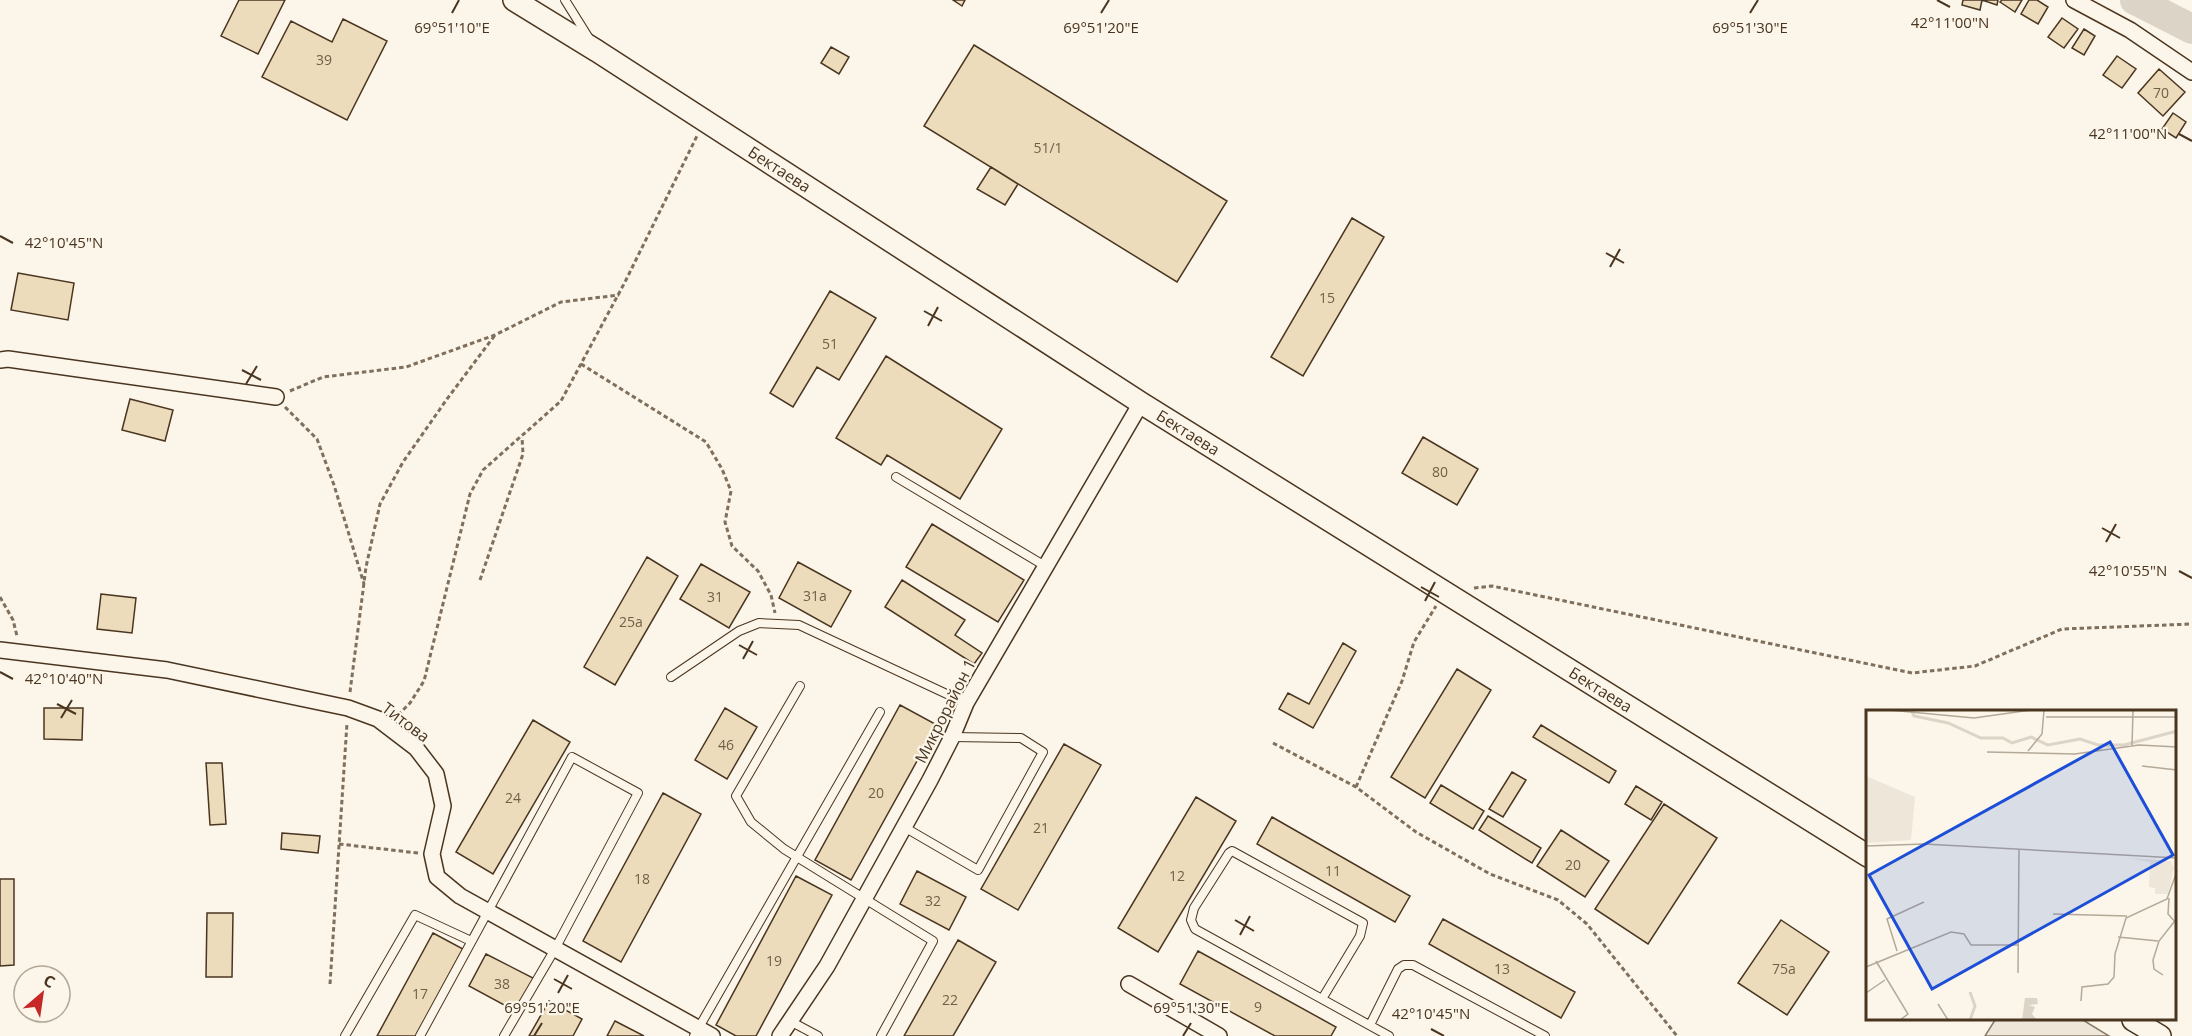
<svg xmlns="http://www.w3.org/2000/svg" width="2192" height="1036" font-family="'Open Sans',sans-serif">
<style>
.green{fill:#ede6d9;stroke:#887966;stroke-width:1.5}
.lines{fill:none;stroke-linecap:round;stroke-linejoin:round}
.river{stroke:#dcd4c6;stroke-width:30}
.building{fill:#ecdcbc;stroke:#4a3520;stroke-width:1.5}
.lane-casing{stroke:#4a3520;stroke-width:10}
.street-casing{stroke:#4a3520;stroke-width:18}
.secondary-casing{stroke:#4a3520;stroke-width:24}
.path{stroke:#7f6f5c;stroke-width:3;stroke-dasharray:4.5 3;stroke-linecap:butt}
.lane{stroke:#fbf6e9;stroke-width:8}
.street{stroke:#fbf6e9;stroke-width:15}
.secondary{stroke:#fbf6e9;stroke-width:21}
.ticks{fill:none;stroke:#4a3520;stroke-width:2}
.labels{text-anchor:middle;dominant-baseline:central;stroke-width:4.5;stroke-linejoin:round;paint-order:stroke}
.number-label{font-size:14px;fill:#725f47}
.street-label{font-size:16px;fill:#4a3520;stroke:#fbf6e9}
.inset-river{fill:none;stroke:#dcd4c6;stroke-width:3}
.inset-road{fill:none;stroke:#b4a999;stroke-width:1.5}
.view{fill:#1d4ed8;fill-opacity:0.15;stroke:#1d4ed8;stroke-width:3}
.inset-edge{fill:none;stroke:#4a3520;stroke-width:3}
.ticks-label{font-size:15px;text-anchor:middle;fill:#4a3520;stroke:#fbf6e9;stroke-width:4.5;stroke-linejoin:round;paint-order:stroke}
</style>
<rect width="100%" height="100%" fill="#fbf6e9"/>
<!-- green -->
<path class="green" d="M1995,1020H2083L2109,1036H1985Z"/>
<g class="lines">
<!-- river -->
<path class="river" d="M2135,0L2192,29"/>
</g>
<!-- building -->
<path class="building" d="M239,0H285L258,54L221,36Z
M953,0H965L962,6Z
M1963,0H1982L1980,10L1962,5Z
M1982,0H1998L1997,5Z
M2002,0H2022L2015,12L2000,2Z
M2029,0H2037L2048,7L2038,24L2021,14Z
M2062,18L2078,29L2064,48L2048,37Z
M343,19L387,41L347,120L262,77L291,21L332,42Z
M2084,29L2095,36L2084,55L2072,48Z
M974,45L1227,201L1177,282L924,126Z
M831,47L849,57L839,74L821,63Z
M2117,56L2136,69L2122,88L2103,75Z
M2159,69L2185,92L2163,116L2138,93Z
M2173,113L2186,122L2176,138L2162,129Z
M991,167L1018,184L1005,205L977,189Z
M1352,218L1384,237L1303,376L1271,357Z
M18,273L74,283L68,320L11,310Z
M830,291L876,318L839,380L817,367L793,407L770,393Z
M886,356L1002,429L960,499L887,455L881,465L836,438Z
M130,399L173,410L165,441L122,430Z
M1423,437L1478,469L1457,505L1402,473Z
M932,524L1024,580L998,622L906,567Z
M647,557L678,576L615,685L584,667Z
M798,562L851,591L831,627L779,598Z
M701,564L750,592L729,628L680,599Z
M902,580L965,620L955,635L982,653L974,664L885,607Z
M101,594L136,598L132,633L97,629Z
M1343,643L1356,651L1313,728L1279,709L1288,693L1309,704Z
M1457,669L1491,690L1425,798L1391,777Z
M900,705L937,725L851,880L815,860Z
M44,708H83L82,740L44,739Z
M725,708L757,727L727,779L695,760Z
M533,720L570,742L493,874L456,852Z
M1541,725L1616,771L1609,783L1533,737Z
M1064,744L1101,765L1018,910L981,889Z
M206,763H222L226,824L210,825Z
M1512,772L1526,780L1503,817L1489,809Z
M1441,785L1484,811L1473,829L1430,803Z
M1636,786L1662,802L1651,820L1625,804Z
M663,793L701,814L621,962L583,941Z
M1196,797L1236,821L1158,952L1118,928Z
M1664,804L1717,838L1648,944L1595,909Z
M1488,816L1541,848L1532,863L1479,830Z
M1272,817L1410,896L1395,922L1257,844Z
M1561,830L1609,861L1585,897L1537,866Z
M282,833L320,836L318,853L281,849Z
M917,871L966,897L949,930L900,904Z
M796,876L832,895L756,1036H736L716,1025Z
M0,879H14V965L0,966Z
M207,913H233L232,977H206Z
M1443,919L1575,992L1561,1018L1429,944Z
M1781,920L1829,952L1787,1015L1738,983Z
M433,933L463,949L416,1036H377Z
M958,940L996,962L953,1036H904Z
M1198,951L1336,1027L1331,1036H1275L1180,984Z
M486,954L535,979L517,1012L469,986Z
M549,1001L582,1019L573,1036H529Z
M615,1021L644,1036H607Z"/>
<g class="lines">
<defs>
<path id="lane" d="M565,0L590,40
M896,477L1045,566
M671,677L739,631L759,623L799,625L966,703
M800,686L736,796L751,822L784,849L933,941L881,1036
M904,827L978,870L1043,752L1021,738L952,737
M1322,999L1360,936L1363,923L1232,851L1229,853L1194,908L1191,920L1195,929L1389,1036
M790,1021L818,1036
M1370,1025L1398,969L1404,965H1413L1545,1036
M345,1036L415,915L471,941
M420,1036L572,757L638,793L555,949L504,1036
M694,1036L880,712"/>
<path id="street" d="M2074,0L2130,30L2192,72
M0,360L8,359L276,397
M0,650L167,670L348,708L378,719L416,748L436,774L443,806L432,854L437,877L460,896L712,1036
M1129,984L1219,1036
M780,1036L827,966L930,780L952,737L966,703L1141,403"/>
<g id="secondary">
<path id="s1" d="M514,0L597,51L1141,403L1868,856"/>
<path d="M2133,1020L2160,1036"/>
</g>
</defs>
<!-- lane casing -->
<use href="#lane" class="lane-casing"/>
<!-- street casing -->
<use href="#street" class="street-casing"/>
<!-- secondary casing -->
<use href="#secondary" class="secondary-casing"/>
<!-- path -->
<path class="path" d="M581,364L706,442L722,469L731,491L725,522L732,546L758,571L771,595L775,613
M290,391L323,377L406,367L495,335L561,302L619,295
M285,407L317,439L334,485L364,584
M480,580L523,454L522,437
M1474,588L1492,586L1912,673L1975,666L2062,629L2192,624
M0,597L13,620L17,636
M350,692L366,567L380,504L403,462L447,399L495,335
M398,715L410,703L424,681L470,494L483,470L561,401L625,282L697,136
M1273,743L1356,787L1416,832L1490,874L1558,900L1587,924L1677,1036
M1356,787L1402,681L1414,642L1436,606
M339,844L418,853
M330,984L347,723"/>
<!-- lane -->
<use href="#lane" class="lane"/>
<!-- street -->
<use href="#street" class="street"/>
<!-- secondary -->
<use href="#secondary" class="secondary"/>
</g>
<!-- ticks -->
<path class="ticks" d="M1937,0L1950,7M452,13L459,0M1101,13L1109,0M1750,13L1758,0M2179,134L2192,141M0,236L13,243M1606,253L1624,263M1610,267L1620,249M924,311L942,321M928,326L938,307M242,370L261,380M246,384L257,366M2102,528L2120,538M2106,542L2116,524M2179,571L2192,578M1421,587L1439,597M1425,601L1435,582M739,645L757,655M743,659L753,641M0,672L13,679M57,704L76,714M61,718L72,700M1235,920L1254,931M1240,935L1250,916M554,979L572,989M558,993L568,975M1431,1029L1444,1036M534,1036L542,1023M1183,1036L1191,1023"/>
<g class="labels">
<!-- number labels -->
<g class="number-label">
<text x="324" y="59">39</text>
<text x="2161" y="92">70</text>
<text x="1048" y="147">51/1</text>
<text x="1327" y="297">15</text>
<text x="830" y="343">51</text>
<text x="1440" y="471">80</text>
<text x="815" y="595">31а</text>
<text x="715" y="596">31</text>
<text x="631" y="621">25а</text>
<text x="726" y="744">46</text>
<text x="876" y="792">20</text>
<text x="513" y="797">24</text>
<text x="1041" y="827">21</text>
<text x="1573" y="864">20</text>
<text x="1333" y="870">11</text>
<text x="1177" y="875">12</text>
<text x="642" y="878">18</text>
<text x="933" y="900">32</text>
<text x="774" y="960">19</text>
<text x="1502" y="968">13</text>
<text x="1784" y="968">75а</text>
<text x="502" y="983">38</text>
<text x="420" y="993">17</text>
<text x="950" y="999">22</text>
<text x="1258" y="1006">9</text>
</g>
<!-- street labels -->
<g class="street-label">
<text stroke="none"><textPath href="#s1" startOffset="315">Бектаева</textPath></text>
<text stroke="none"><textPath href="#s1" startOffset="801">Бектаева</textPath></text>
<text stroke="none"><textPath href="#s1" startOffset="1287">Бектаева</textPath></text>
<text transform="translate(945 711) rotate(-63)">Микрорайон 1</text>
<text transform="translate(406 722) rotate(37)">Титова</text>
</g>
</g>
<!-- overview -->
<g transform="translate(1866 710)">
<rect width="310" height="310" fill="#fbf6e9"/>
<path d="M0,66L49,87L45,130L0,133ZM263,148L305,151L308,158L302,184H289V178L283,177L284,152Z" fill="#ede6d9"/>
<path d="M159,288H171L172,294L163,295L169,297L166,304L171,310H156Z" fill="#dcd4c6"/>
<path class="inset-river" d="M45,0L48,6L82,13L115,28H137L146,33L165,27L182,35L214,29L232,35H258L311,21M104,310L109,296L104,282"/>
<path class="inset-road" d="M23,0L108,8L165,0M180,7H311M266,36L267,0M162,41L176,24L178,0M121,42L209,44L273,35L311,37M276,56L311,60M0,136L58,134L311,148M303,188L302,204L311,214M187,204L261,206M252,227L292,231M31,241L21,209L58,192M10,251L42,304L34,310M0,257L85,222L98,224L105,235H152M152,263L153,140M297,265L288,259L287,250L293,231L308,212M0,283L19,270M215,291L216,277L242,274L248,267L249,244L260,208L301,189L311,161M72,294L82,310"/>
<path class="view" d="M244,32L307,145L66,279L3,165Z"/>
<rect width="310" height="310" class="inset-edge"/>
</g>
<g class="ticks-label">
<text x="1950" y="28">42°11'00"N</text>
<text x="452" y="33">69°51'10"E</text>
<text x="1101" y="33">69°51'20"E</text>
<text x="1750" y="33">69°51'30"E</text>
<text x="2128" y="139">42°11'00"N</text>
<text x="64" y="248">42°10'45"N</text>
<text x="2128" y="576">42°10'55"N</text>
<text x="64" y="684">42°10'40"N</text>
<text x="542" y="1013">69°51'20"E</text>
<text x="1191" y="1013">69°51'30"E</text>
<text x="1431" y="1019">42°10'45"N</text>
</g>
<!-- north arrow -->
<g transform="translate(42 994) rotate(29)"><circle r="28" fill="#fbf6e9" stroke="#b4a999" stroke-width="1.5"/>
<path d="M0-4.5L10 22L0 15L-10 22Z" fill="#c62828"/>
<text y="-9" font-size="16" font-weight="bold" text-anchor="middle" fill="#4a3520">С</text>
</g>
</svg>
